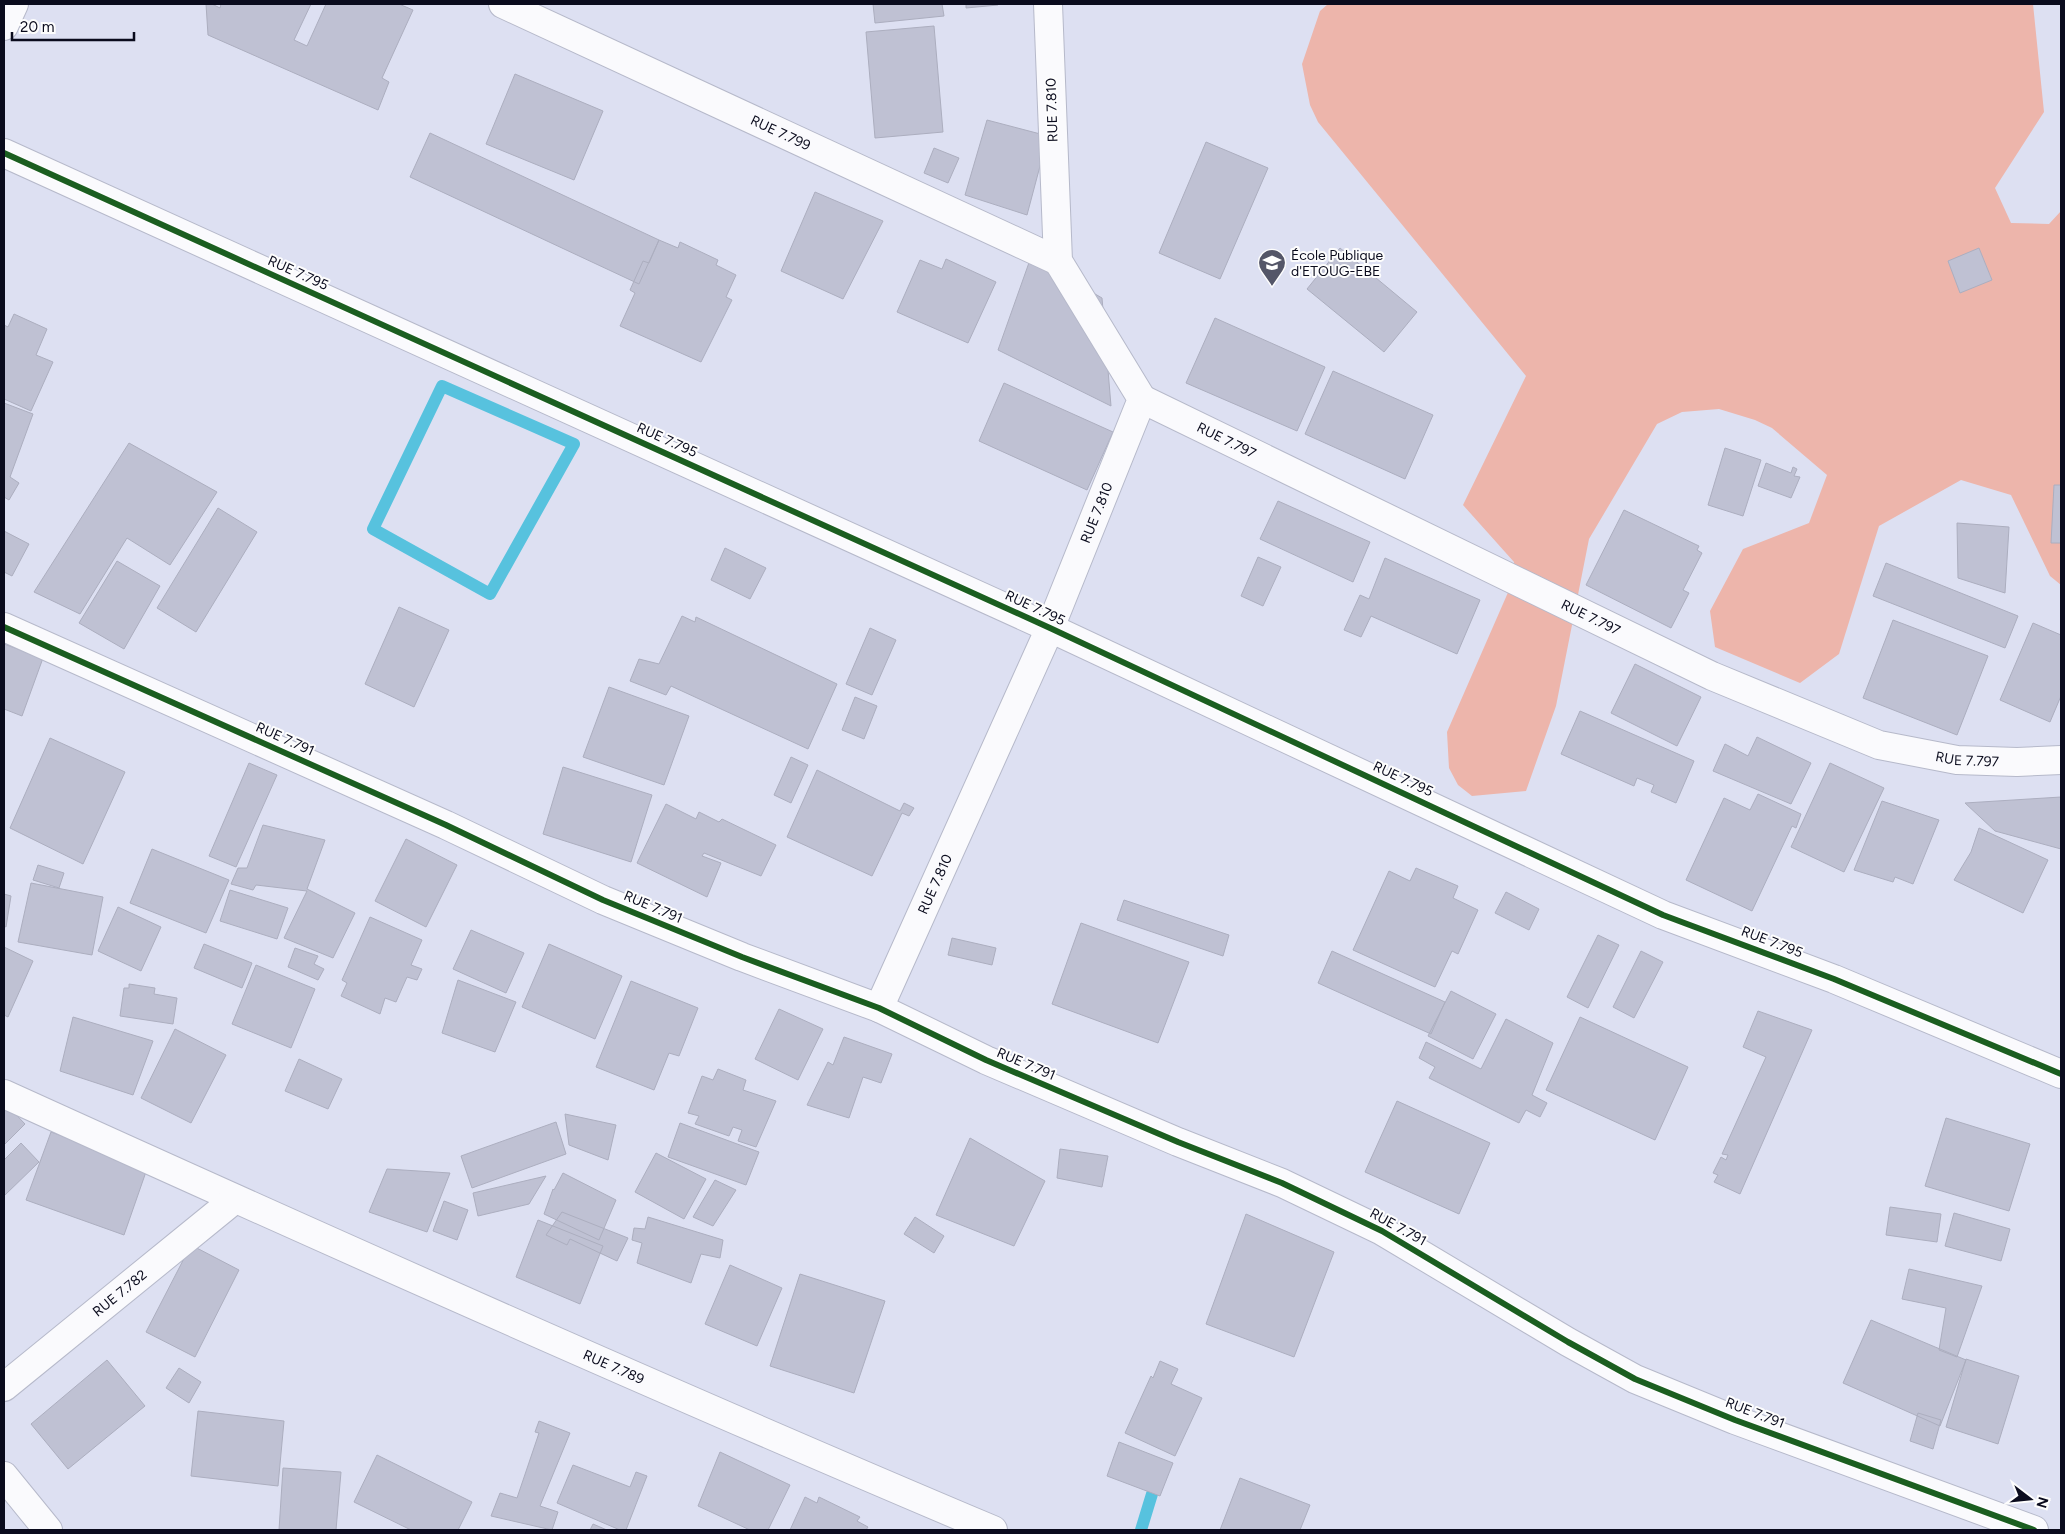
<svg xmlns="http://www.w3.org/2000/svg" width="2065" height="1534" font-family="Figtree,sans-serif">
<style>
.green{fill:#edb5ab}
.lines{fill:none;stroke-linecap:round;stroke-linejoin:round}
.stream{stroke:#57c2de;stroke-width:12}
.building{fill:#bfc1d3;stroke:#acaebf}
.minor-casing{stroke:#b6b9ca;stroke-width:30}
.minor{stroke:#fafafd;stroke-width:28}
.cycleway-casing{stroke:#fdfdfd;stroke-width:9}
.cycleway{stroke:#1b5e20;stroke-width:6}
.labels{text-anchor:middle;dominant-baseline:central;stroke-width:4;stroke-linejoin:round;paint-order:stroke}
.street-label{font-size:14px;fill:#0a0b1d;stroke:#fdfdfd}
.poi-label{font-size:14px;fill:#0a0b1d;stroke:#fdfdfd;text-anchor:start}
</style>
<rect width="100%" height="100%" fill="#dde0f2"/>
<!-- green -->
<path class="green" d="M1328,4H2033L2044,112L1995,188L2011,223L2049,224L2061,211V585L2050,576L2011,495L1961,480L1879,526L1839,654L1800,683L1715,647L1710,611L1743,549L1809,523L1827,475L1772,428L1755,420L1719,409L1682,412L1657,424L1589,539L1556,706L1526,791L1472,796L1458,785L1449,768L1447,732L1513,581L1514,562L1463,505L1526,376L1318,122L1310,105L1302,64L1320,11Z"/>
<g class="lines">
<!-- stream -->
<path class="stream" d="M442,386L574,444L490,594L373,529Z
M1141,1530L1152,1494"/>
</g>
<!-- building -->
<path class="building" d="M206,4H212L220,8L221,4H311L294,40L307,46L326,4H399L413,10L382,78L389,82L378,110L208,35Z
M873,4H942L944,16L875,23Z
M966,4H998V5L966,8Z
M934,26L943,132L875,138L866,32Z
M515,74L603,111L574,180L486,144Z
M987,120L1048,136L1027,215L965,195Z
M430,133L659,240L639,284L410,177Z
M1206,142L1268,168L1220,279L1159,253Z
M934,148L959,158L948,183L924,173Z
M815,192L883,221L843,299L781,271Z
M659,240L678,248L680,242L718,260L716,265L736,275L726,297L732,300L701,362L620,326L635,293L630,290L643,261L649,263Z
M1340,248L1417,312L1384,352L1307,289Z
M1979,248L1992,280L1960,293L1948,261Z
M1031,257L1102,298L1111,406L998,350Z
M946,259L996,282L968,343L897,312L920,260L942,269Z
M14,314L47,329L36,355L53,362L31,411L4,399V325L8,327Z
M1215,318L1325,367L1297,431L1186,383Z
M1333,371L1433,415L1405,479L1305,434Z
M1004,383L1113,432L1087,490L979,441Z
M4,403L33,414L10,477L19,483L9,500L4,497Z
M129,443L217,492L170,565L127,538L80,614L34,592Z
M1725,448L1761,460L1743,516L1708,505Z
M1766,463L1791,473L1793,467L1797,469L1794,476L1800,477L1791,498L1758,486Z
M2054,485H2061V543H2051Z
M1278,501L1370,542L1353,582L1260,539Z
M218,508L257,532L196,632L157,608Z
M1624,510L1699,546L1697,550L1702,553L1683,590L1689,593L1671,628L1586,585Z
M1957,523L2009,527L2005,593L1958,578Z
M4,531L29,544L12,576L4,572Z
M725,548L766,568L750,599L711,580Z
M1258,557L1281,567L1263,606L1241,596Z
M1385,558L1480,600L1457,654L1371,616L1361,637L1344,630L1360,595L1369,599Z
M117,561L160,586L124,649L79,623Z
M1886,563L2018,616L2005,648L1873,596Z
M399,607L449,630L414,707L365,684Z
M682,616L695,622L696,617L837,684L808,749L671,686L666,695L630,681L639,659L659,664Z
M1893,620L1988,656L1957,735L1863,698Z
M2033,623L2061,635V696L2050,722L2000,700Z
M870,628L896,640L872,695L846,684Z
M4,644L43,658L22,716L4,709Z
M1635,664L1701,697L1677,746L1611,713Z
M609,687L689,716L664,785L583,757Z
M855,697L877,706L864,739L842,730Z
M1580,711L1694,761L1676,803L1651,792L1654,785L1637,778L1634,786L1561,754Z
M1757,737L1811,763L1791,804L1713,771L1725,744L1748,756Z
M50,738L125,772L83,864L10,828Z
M791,757L808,765L791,803L774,795Z
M249,763L277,775L236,867L209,856Z
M1830,763L1884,788L1844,872L1791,847Z
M563,767L652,795L631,862L543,834Z
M817,770L900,811L904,803L914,808L909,816L902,813L872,876L787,837Z
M1758,794L1801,814L1796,828L1792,826L1752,911L1686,880L1724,798L1750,810Z
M2061,797V849L1995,831L1965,803Z
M1882,801L1939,820L1913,884L1895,877L1893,882L1854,870Z
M666,804L696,819L699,812L719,822L722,819L776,845L761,876L704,853L702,856L721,863L707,897L637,863Z
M263,825L325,840L307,889L355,913L333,958L284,938L307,891L256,885L253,890L231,884L238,868H247Z
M1979,828L2048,860L2023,913L1954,880L1971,852Z
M406,839L457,865L426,927L375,901Z
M152,849L229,880L206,933L130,903Z
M38,865L64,873L59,888L33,880Z
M1416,868L1458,886L1453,898L1478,910L1458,954L1452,951L1435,987L1353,950L1389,871L1410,881Z
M31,883L103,897L92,955L18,942Z
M230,890L288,908L277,939L220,921Z
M1506,892L1539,909L1529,930L1495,913Z
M4,894L11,896L6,927L4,926Z
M1124,900L1229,935L1223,956L1117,920Z
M118,907L161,927L141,971L98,951Z
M370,917L422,940L411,965L422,969L417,980L407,977L396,1002L385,998L380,1014L341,996L347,983L342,980Z
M1081,923L1189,962L1158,1043L1052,1004Z
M471,930L524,953L506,993L453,969Z
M1598,935L1619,945L1588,1008L1567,997Z
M952,938L996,948L992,965L948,955Z
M204,944L252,963L242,988L194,968Z
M549,944L622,976L595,1039L522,1007Z
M4,947L33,961L8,1017L4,1015Z
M295,948L318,956L314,964L324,969L318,980L288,967Z
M1332,951L1445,1002L1431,1034L1318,983Z
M1641,951L1663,962L1634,1018L1613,1007Z
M256,965L315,989L291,1048L232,1024Z
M458,980L516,1002L495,1052L442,1033Z
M631,981L698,1008L679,1056L669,1053L654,1090L596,1067Z
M129,984L155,988L154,994L177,998L173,1024L120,1016L124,988H129Z
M1451,991L1496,1014L1473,1059L1428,1036Z
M779,1009L823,1029L798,1080L755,1059Z
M1758,1011L1812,1030L1740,1194L1714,1182L1718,1175L1713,1173L1721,1157L1726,1160L1728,1155L1722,1154L1766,1057L1743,1047Z
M73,1017L153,1041L133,1095L60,1071Z
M1580,1017L1688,1067L1655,1140L1546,1090Z
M1506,1019L1553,1043L1532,1095L1547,1103L1540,1117L1526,1110L1519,1123L1429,1078L1435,1067L1419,1058L1426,1042L1481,1069Z
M175,1029L226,1055L191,1123L141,1098Z
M844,1037L892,1054L881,1083L863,1077L849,1118L807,1105L828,1062L833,1065Z
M299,1059L342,1079L328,1109L285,1091Z
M718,1069L746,1080L743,1090L776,1101L756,1147L738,1141L742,1130L733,1127L729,1136L695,1124L699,1116L688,1113L702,1076L713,1080Z
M1397,1101L1490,1143L1459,1214L1365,1172Z
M4,1102L25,1124L4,1145Z
M565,1114L616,1125L608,1160L569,1145Z
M1946,1118L2030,1144L2009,1211L1925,1186Z
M556,1122L566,1154L472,1188L461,1156Z
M680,1123L759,1152L746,1185L668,1157Z
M51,1132L148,1166L124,1235L26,1200Z
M970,1138L1045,1181L1014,1246L936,1215Z
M21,1143L39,1162L4,1196V1160Z
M1060,1149L1108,1156L1102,1187L1057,1178Z
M656,1153L706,1179L684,1219L635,1192Z
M387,1169L450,1173L427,1232L369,1212Z
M563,1173L616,1200L599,1240L544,1214L553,1189L554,1190Z
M546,1176L529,1204L478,1216L473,1193Z
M715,1180L736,1190L713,1226L693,1217Z
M444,1201L468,1210L457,1240L433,1231Z
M1890,1207L1941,1214L1937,1242L1886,1235Z
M562,1212L628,1238L617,1261L570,1239L567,1245L546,1235Z
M1954,1213L2010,1229L2001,1261L1945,1246Z
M1246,1214L1334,1252L1294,1357L1206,1324Z
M648,1217L723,1240L720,1258L701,1254L691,1283L637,1263L642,1243L632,1240L634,1228L645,1229Z
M915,1217L944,1236L934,1253L904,1234Z
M538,1220L603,1246L580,1304L516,1277Z
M191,1245L239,1270L195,1357L146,1332Z
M730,1265L782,1288L757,1346L705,1324Z
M1909,1269L1982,1286L1957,1357L1939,1350L1946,1308L1902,1299Z
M800,1274L885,1301L854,1393L770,1366Z
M1871,1320L1966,1360L1940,1426L1843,1383Z
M1966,1359L2019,1376L1998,1444L1946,1427Z
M107,1360L145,1406L68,1469L31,1424Z
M1160,1361L1178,1369L1171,1384L1202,1398L1175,1456L1125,1433L1151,1376L1153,1378Z
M179,1368L201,1382L189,1403L166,1388Z
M198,1411L284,1421L278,1486L191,1476Z
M1918,1413L1941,1420L1933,1449L1910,1441Z
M539,1421L570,1433L540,1506L558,1512L552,1530L491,1516L500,1493L517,1498L539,1433L535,1432Z
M1119,1442L1173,1463L1160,1496L1107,1476Z
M720,1452L790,1485L768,1530H750L698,1506Z
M377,1455L472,1502L458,1530H411L354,1502Z
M573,1465L630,1487L636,1472L647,1476L626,1530H620L557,1503Z
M283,1468L341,1472L336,1530H279Z
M1240,1478L1310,1505L1300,1530H1220Z
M805,1497L817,1503L819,1497L860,1517L857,1521L868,1527L866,1530H790Z
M593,1524L607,1530H590Z"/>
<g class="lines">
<defs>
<g id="minor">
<path id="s1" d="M503,4L1058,261"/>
<path d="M4,26L14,4"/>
<path d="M4,153L1050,628L1663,915L1834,979L2061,1074"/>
<path id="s2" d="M1142,399L1712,676L1879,745L1957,760L2017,762L2061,760"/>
<path d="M4,627L446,825L603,900L742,957L879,1008L986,1060L1178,1142L1282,1183L1382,1231L1568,1342L1635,1379L1735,1420L2034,1530"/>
<path id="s3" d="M879,1008L1050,628L1142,399L1058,261L1048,4"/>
<path id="s4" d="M4,1094C332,1243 661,1390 993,1530"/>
<path id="s5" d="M4,1387L235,1199"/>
<path d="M4,1476L48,1530"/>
</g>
</defs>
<!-- minor casing -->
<use href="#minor" class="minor-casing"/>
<!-- minor -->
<use href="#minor" class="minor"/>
<defs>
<path id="cycleway" d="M4,153L1050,628L1663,915L1834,979L2061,1074
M4,627L446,825L603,900L742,957L879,1008L986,1060L1178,1142L1282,1183L1382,1231L1568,1342L1635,1379L1735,1420L2034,1530"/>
</defs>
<!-- cycleway casing -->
<use href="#cycleway" class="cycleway-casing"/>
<!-- cycleway -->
<use href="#cycleway" class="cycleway"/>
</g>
<!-- icons -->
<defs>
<symbol id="school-pin" viewBox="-11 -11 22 30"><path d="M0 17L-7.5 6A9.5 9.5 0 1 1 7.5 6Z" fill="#545668" stroke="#fdfdfd"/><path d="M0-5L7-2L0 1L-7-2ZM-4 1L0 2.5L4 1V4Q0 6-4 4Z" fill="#fff"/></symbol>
</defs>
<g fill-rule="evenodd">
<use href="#school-pin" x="1256" y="247" width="32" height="43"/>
</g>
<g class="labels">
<!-- street labels -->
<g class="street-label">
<text transform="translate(1052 110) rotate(-92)">RUE 7.810</text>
<text stroke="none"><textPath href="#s1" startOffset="306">RUE 7.799</textPath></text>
<text transform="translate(298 273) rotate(24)">RUE 7.795</text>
<text transform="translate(667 440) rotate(24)">RUE 7.795</text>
<text stroke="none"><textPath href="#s2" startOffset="94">RUE 7.797</textPath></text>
<text stroke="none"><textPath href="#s3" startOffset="541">RUE 7.810</textPath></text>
<text transform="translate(1035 608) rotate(25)">RUE 7.795</text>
<text stroke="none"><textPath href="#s2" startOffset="499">RUE 7.797</textPath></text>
<text transform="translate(285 739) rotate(24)">RUE 7.791</text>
<text stroke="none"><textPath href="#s2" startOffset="904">RUE 7.797</textPath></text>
<text transform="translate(1403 779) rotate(25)">RUE 7.795</text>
<text stroke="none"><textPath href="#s3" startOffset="136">RUE 7.810</textPath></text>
<text transform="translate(653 907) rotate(23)">RUE 7.791</text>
<text transform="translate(1772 942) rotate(21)">RUE 7.795</text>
<text transform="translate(1026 1064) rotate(23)">RUE 7.791</text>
<text transform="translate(1398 1227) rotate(29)">RUE 7.791</text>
<text stroke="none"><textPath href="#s5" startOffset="149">RUE 7.782</textPath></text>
<text stroke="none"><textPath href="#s4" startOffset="668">RUE 7.789</textPath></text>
<text transform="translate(1755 1413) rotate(21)">RUE 7.791</text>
</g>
<!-- poi labels -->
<g class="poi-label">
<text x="1291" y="255">École Publique<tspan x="1291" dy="16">d'ETOUG-EBE</tspan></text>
</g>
</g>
<!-- border -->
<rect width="2065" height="1534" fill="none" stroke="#0a0b1d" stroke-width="10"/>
<!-- north arrow -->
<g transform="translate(2030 1499) rotate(106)" stroke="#fdfdfd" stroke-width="4" paint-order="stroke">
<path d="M0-4L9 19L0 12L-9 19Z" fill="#0a0b1d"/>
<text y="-8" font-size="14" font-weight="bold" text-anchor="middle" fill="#0a0b1d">N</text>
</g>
<!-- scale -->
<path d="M12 32v8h122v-8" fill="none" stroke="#0a0b1d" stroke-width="2.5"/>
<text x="20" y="32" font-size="15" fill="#0a0b1d" stroke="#fdfdfd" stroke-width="4" paint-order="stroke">20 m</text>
</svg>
